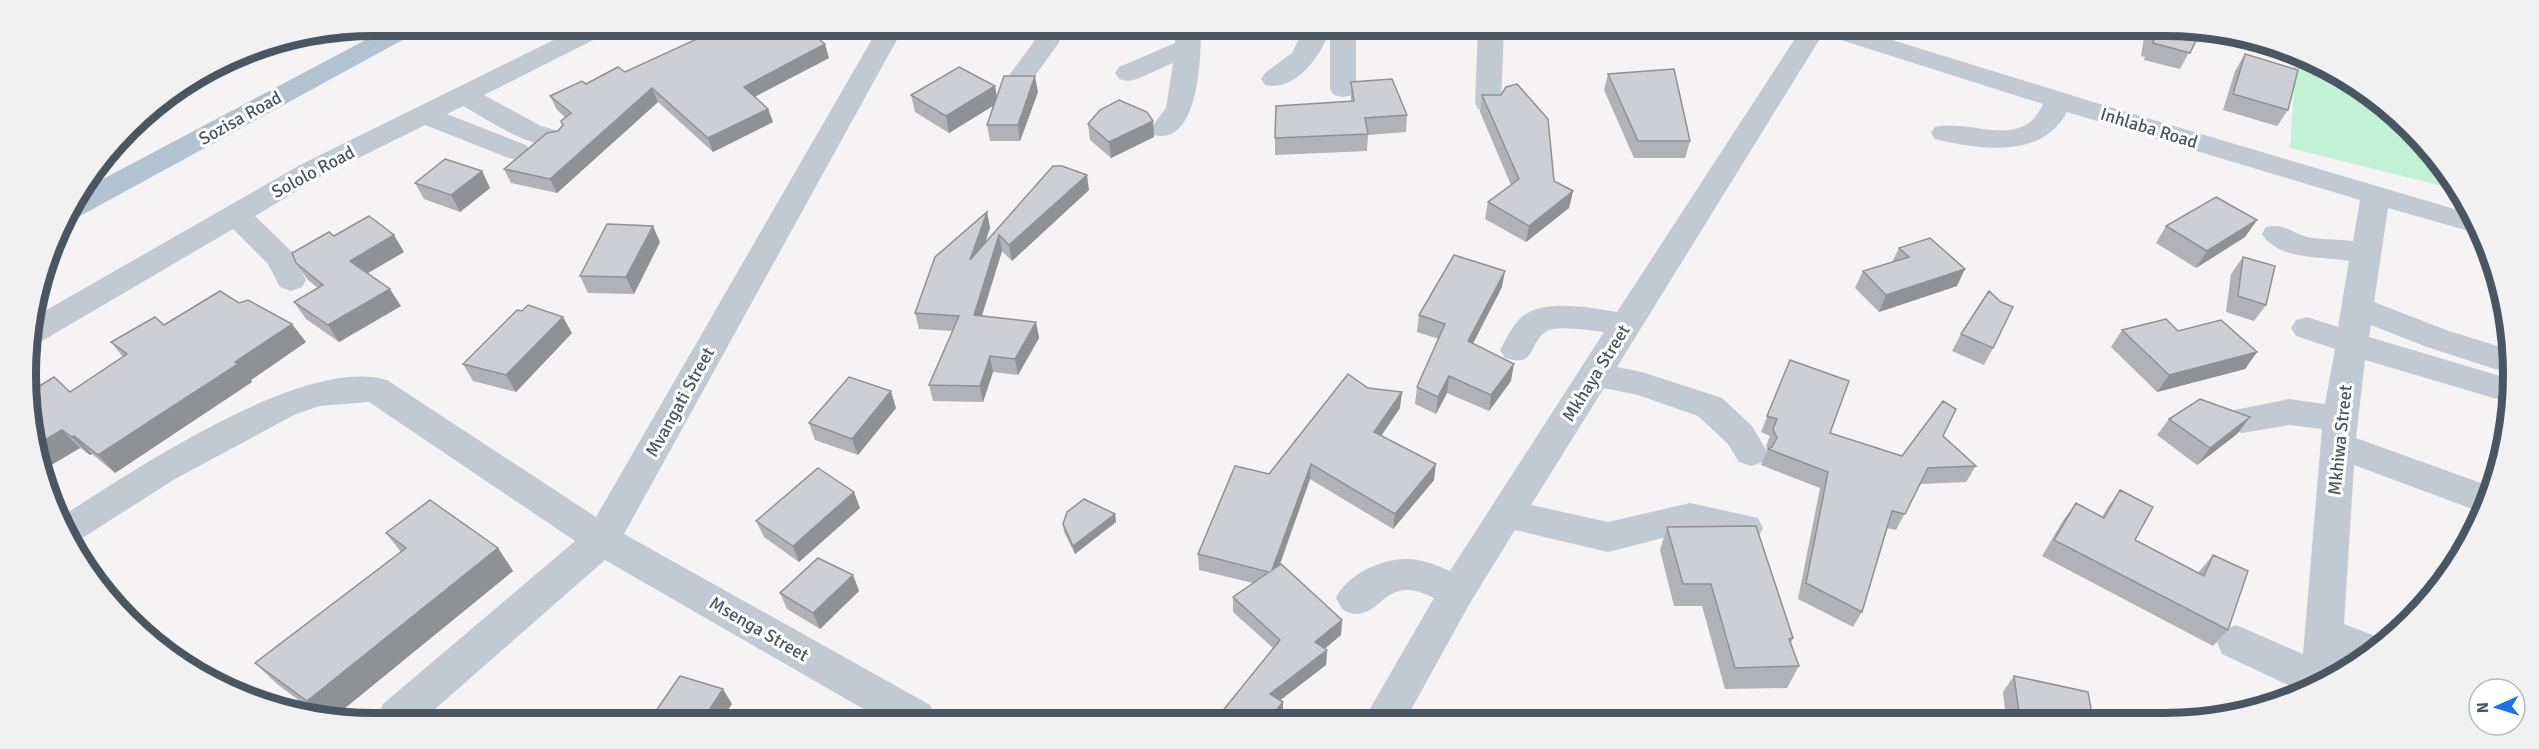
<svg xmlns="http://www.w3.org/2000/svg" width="2539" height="749" font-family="Signika,sans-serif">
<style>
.green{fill:#c3f1d5}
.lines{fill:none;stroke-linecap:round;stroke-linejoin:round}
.minor{fill:#c1cad2;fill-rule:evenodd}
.major{fill:#b3c2d1;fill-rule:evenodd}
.wall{fill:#b0b2b7}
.shaded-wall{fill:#909195}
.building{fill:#cdcfd5;stroke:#909195;stroke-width:1.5}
.labels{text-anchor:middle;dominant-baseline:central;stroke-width:6;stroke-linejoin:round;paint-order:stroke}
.street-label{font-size:18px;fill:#4a5661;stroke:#fff}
.rim{fill:none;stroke:#4a5661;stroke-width:8}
</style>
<rect width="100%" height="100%" fill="#f5f3f3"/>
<!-- green -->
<path class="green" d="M2296,58L2358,84L2454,180L2459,190L2290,148Z"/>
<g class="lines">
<!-- minor -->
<path class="minor" d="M582,26H614L611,31L484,95L541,126L563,132L567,138L563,144C532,152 489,120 463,106L447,114L526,145L530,151L526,157L516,160L506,157L425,125L320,177L255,216L292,252L306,280L302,287L291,291L280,287L268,264L233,229L42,341L28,344L36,316L300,165Z
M879,27H904L624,534L930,705L936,718H879L605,560L426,717H377L383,704L575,541L369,402L319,406L294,415L175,479L76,542L62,516C133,471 304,355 387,380L596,517Z
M1039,28H1065L1058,44L1029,84L1020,86L1011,84L1007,78L1033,43Z
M1175,28H1201C1201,57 1199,146 1154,135L1150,129L1166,108L1173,63L1137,79L1128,81L1119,79L1115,73L1119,67L1175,43Z
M1304,29H1330C1322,55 1296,92 1265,85L1261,79L1265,73L1292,53Z
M1330,29H1356V89L1352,95L1343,97L1334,95L1330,89Z
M1478,29L1504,30L1501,103L1498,109L1488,111L1478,109L1475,103Z
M1800,31H1863L2103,105L2468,213L2476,233L2388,208L2374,302L2446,330L2507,349V373L2424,346L2371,325L2369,337L2507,378V402L2365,360L2356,438L2492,487L2483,513L2354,465L2344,624L2386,640L2355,661L2342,657L2341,672L2319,688L2303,692L2222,654L2217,642L2222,630L2236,625L2303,654L2322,429L2289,425L2242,433L2230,429L2225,420L2230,411L2289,399L2325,404L2335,349L2296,336L2291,328L2296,320L2307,317L2338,327L2349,261C2323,256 2279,261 2262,234L2266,227C2286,222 2295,236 2313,238C2326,240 2339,239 2353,241L2360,200L2067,112C2043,159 1979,150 1935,139L1931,133L1935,127C1972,118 2022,152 2043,104L1841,40L1821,37L1617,367L1642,372L1722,398L1752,426L1768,453L1763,462L1751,466L1739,462L1728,444L1698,416L1638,395L1604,388L1531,505L1608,522L1690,503L1758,518L1763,528L1758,538L1745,543L1690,531L1608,552L1515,530L1470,603L1406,719H1364L1434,598C1386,573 1384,614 1355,614C1351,614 1345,611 1342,609L1336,598C1347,575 1379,560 1404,559C1420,558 1436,565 1450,571L1604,332C1591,331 1558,325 1547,331C1527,343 1538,368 1505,358L1500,350C1506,339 1514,322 1524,315C1549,299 1590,308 1617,312Z"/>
<!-- major -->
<path class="major" d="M392,26H423L419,31L80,216L70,219L64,217L86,188Z"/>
</g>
<!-- wall -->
<path class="wall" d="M2145,32H2200L2180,69L2144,60L2145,57L2141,56Z
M719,35L772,38L829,58L755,97L768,109L773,122L713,152L658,102L557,193L511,183L504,169L558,131L563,125L566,118L557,110L550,96L586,84L625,72Z
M2245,54L2288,110L2277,126L2223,110L2235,71Z
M1608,74L1690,141L1685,158H1634L1604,90Z
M1351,82L1407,115L1406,132L1368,135L1367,151L1275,155V138L1351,101Z
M995,86L996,97L1038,92L1020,141H990L987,125L993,105L949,133L915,112L911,95Z
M1482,95L1554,181L1573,191L1569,208L1526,242L1485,219L1488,202L1511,185L1480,112Z
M1153,121L1154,137L1111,158L1090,140L1088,124Z
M482,171L490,188L460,212L424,199L415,183Z
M1089,190L1012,261L1002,251L982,316L1036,322L1039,338L1018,375L993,372L983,402L933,401L929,385L953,331L919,329L915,313L987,212L990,228L985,243Z
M2257,220L2245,237L2196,268L2156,243L2166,226Z
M334,236L404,252L368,273L401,306L339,342L306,319L294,302L318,288L308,280L296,263Z
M660,242L634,294L588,293L580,276Z
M1899,248L1957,286L1879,312L1855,288L1863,271L1892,262Z
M2243,257L2266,305L2254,321L2226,312L2231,274Z
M1502,287L1473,343L1511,381L1489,411L1447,393L1436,414L1415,404L1417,387L1439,339L1417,332L1419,315Z
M239,303L306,342L251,380L252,382L115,473L92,454L90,455L80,448L41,471L37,465L70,392L123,357L111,342L164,325Z
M2122,330L2178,331L2257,352L2245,369L2157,392L2111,347Z
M572,333L516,392L473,381L463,364Z
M1961,334L1993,348L1984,365L1952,351Z
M1790,360L1830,433L1902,456L1943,436L1976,466L1966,482L1920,484L1896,530L1887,528L1862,612L1853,627L1798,599L1820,488L1761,465L1768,449L1766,446L1770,436L1761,432Z
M1368,388L1400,408L1381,436L1434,480L1393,529L1310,479L1280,565L1342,620L1341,635L1324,649L1327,650L1326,665L1280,700L1283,717L1281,719H1216L1273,648L1233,612V597L1253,583L1199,570L1198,554Z
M896,408L858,455L815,440L809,423Z
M2250,417L2237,434L2197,465L2157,435L2169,419Z
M2120,490L2135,540L2198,573L2213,555L2228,630L2213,646L2042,556L2064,519L2076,503L2102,517L2108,507Z
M860,508L799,562L764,537L756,521Z
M1115,514L1116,522L1075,554L1064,532L1063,524Z
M1667,527L1793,638L1791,643L1799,666L1787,688L1725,689L1702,606H1674L1660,550Z
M386,533L498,548L513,571L334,717H321L277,684L255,663L401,552Z
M853,575L859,591L820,629L787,609L780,593Z
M2014,676L2093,720H1992L1994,716L2006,719L2003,692Z"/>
<!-- shaded-wall -->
<path class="shaded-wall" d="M825,44L829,58L748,100L744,87Z
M1035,76L1038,92L1020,141L1018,125Z
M995,86L998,103L949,133L946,116Z
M652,88L658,102L557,193L550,179Z
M768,109L773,122L713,152L708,138Z
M1153,121L1154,137L1111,158L1109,142Z
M482,171L490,188L460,212L451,195Z
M1087,175L1089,190L1012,261L1009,245Z
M1573,191L1569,208L1526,242L1529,226Z
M987,212L990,228L974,276L970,260Z
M2257,220L2245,237L2196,268L2207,251Z
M653,226L660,242L634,294L626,277Z
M394,235L404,252L361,277L350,261Z
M999,235L1002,251L977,331L974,315Z
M1965,269L1957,286L1879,312L1886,295Z
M1505,271L1502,287L1466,357L1468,341Z
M390,289L401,306L339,342L328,325Z
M563,317L572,333L516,392L506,375Z
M1036,322L1039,338L1018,375L1015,359Z
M292,324L306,342L251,380L252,382L115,473L98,455Z
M2257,352L2245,369L2157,392L2169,375Z
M990,356L993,372L983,402L980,386Z
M1514,364L1511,381L1489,411L1491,395Z
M1449,376L1447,393L1436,414L1438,397Z
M891,391L896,408L858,455L852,439Z
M1402,392L1400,408L1373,448L1374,432Z
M2250,417L2237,434L2197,465L2210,448Z
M62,430L80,448L41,471L37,465L36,445Z
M74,436L92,454L90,455L72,437Z
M1311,464L1310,479L1272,585V570Z
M1436,464L1434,480L1393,529L1395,514Z
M854,492L860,508L799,562L793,546Z
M1115,514L1116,522L1075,554L1073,546Z
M498,548L513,571L334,717H323L307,701Z
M853,575L859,591L820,629L813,613Z
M1342,620L1341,635L1315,657V642Z
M1327,650L1326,665L1270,708V694Z
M723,689L732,704L723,718H704Z
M1283,702V717L1281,719H1269Z"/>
<!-- building -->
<path class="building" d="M736,27H755L772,38L797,27H804L825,44L744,87L768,109L708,138L652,88L550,179L504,169L547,133L558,131L563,125L561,121L571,113L550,96L582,81L586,84L618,67L625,72L714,31L719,35Z
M2151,32H2200L2190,53L2153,43L2154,40L2150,39Z
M2245,54L2298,70L2288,110L2233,94Z
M959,67L995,86L946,116L911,95Z
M1674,69L1690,141H1638L1608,74Z
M1004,76H1035L1018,125H987Z
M1392,79L1407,115L1365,118L1368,134L1275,138L1276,106L1354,101L1351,82Z
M1517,84L1548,119L1554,181L1573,191L1529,226L1488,202L1519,179L1482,95H1501L1506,87Z
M1119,100L1147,112L1153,121L1109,142L1088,124L1100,110Z
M445,159L482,171L451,195L415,183Z
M1053,166H1062L1087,175L1009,245L999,235L974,315L1036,322L1015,359L990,356L980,386L929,385L959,316L915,313L935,257L987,212L970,260Z
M2216,197L2257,220L2207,251L2166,226Z
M369,216L394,235L350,261L390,289L328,325L294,302L323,285L296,263L292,253L329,232L334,236Z
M607,224L653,226L626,277L580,276Z
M1930,238L1965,269L1886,295L1863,271L1909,257L1899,248Z
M1454,255L1505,271L1468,341L1514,364L1491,395L1449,376L1438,397L1417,387L1445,324L1419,315Z
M2243,257L2275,266L2266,305L2238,296Z
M220,291L239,303L248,300L292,324L235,362L238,364L98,455L74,436L72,437L62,430L36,445L30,392L54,377L70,392L127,354L111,342L155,317L164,325Z
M1989,291L2001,302L2013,307L1993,348L1961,334Z
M528,305L563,317L506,375L463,364L517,310L522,311Z
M2166,319L2178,331L2221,320L2257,352L2169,375L2122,330Z
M1790,360L1849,381L1830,433L1902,456L1943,401L1956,409L1943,436L1976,466L1928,468L1905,514L1892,511L1862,612L1806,583L1828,472L1768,449L1772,447L1777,438L1773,429L1777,419L1767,416Z
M1348,374L1368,388L1402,392L1374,432L1436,464L1395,514L1311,464L1272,570L1281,564L1342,620L1315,642L1327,650L1270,694L1283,702L1269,719H1216L1280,640L1233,597L1269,572L1198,554L1235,466L1269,474Z
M849,377L891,391L852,439L809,423Z
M2200,399L2250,417L2210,448L2169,419Z
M818,468L854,492L793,546L756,521Z
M2120,490L2153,507L2135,540L2204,576L2213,555L2248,571L2228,630L2054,540L2076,503L2104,518Z
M1084,499L1115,514L1073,546L1063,524L1067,512Z
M430,500L498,548L307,701L255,663L406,548L386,533Z
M1756,526L1793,638L1789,639L1799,666L1735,668L1711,584H1683L1667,527Z
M818,558L853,575L813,613L780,593Z
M680,676L723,689L704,718H651Z
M2014,676L2088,692L2093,720H2020Z
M1994,716L2010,720H1995Z"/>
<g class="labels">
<!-- street labels -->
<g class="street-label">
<text transform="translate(240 118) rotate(-29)">Sozisa Road</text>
<text transform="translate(2149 128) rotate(17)">Inhlaba Road</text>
<text transform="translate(313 172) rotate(-28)">Sololo Road</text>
<text transform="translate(1596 373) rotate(-58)">Mkhaya Street</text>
<text transform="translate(680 402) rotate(-61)">Mvangati Street</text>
<text transform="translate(2340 440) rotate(-84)">Mkhiwa Street</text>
<text transform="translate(759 629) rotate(30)">Msenga Street</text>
</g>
</g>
<!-- crop -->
<path d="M0 0H2539V749H0ZM374 36H2165A338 338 0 0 1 2503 374V375A338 338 0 0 1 2165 713H374A338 338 0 0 1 36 375V374A338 338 0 0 1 374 36Z" fill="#f1f1f2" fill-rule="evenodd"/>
<path class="rim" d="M374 36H2165A338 338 0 0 1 2503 374V375A338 338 0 0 1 2165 713H374A338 338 0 0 1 36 375V374A338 338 0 0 1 374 36Z"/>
<!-- north arrow -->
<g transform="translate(2497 707) rotate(267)"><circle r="28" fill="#ffffff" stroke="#b7bbc0" stroke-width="1.5"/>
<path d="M0-4.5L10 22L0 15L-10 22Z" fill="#1a73e8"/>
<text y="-9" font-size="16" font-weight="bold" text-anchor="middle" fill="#4a5661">N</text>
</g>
</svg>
